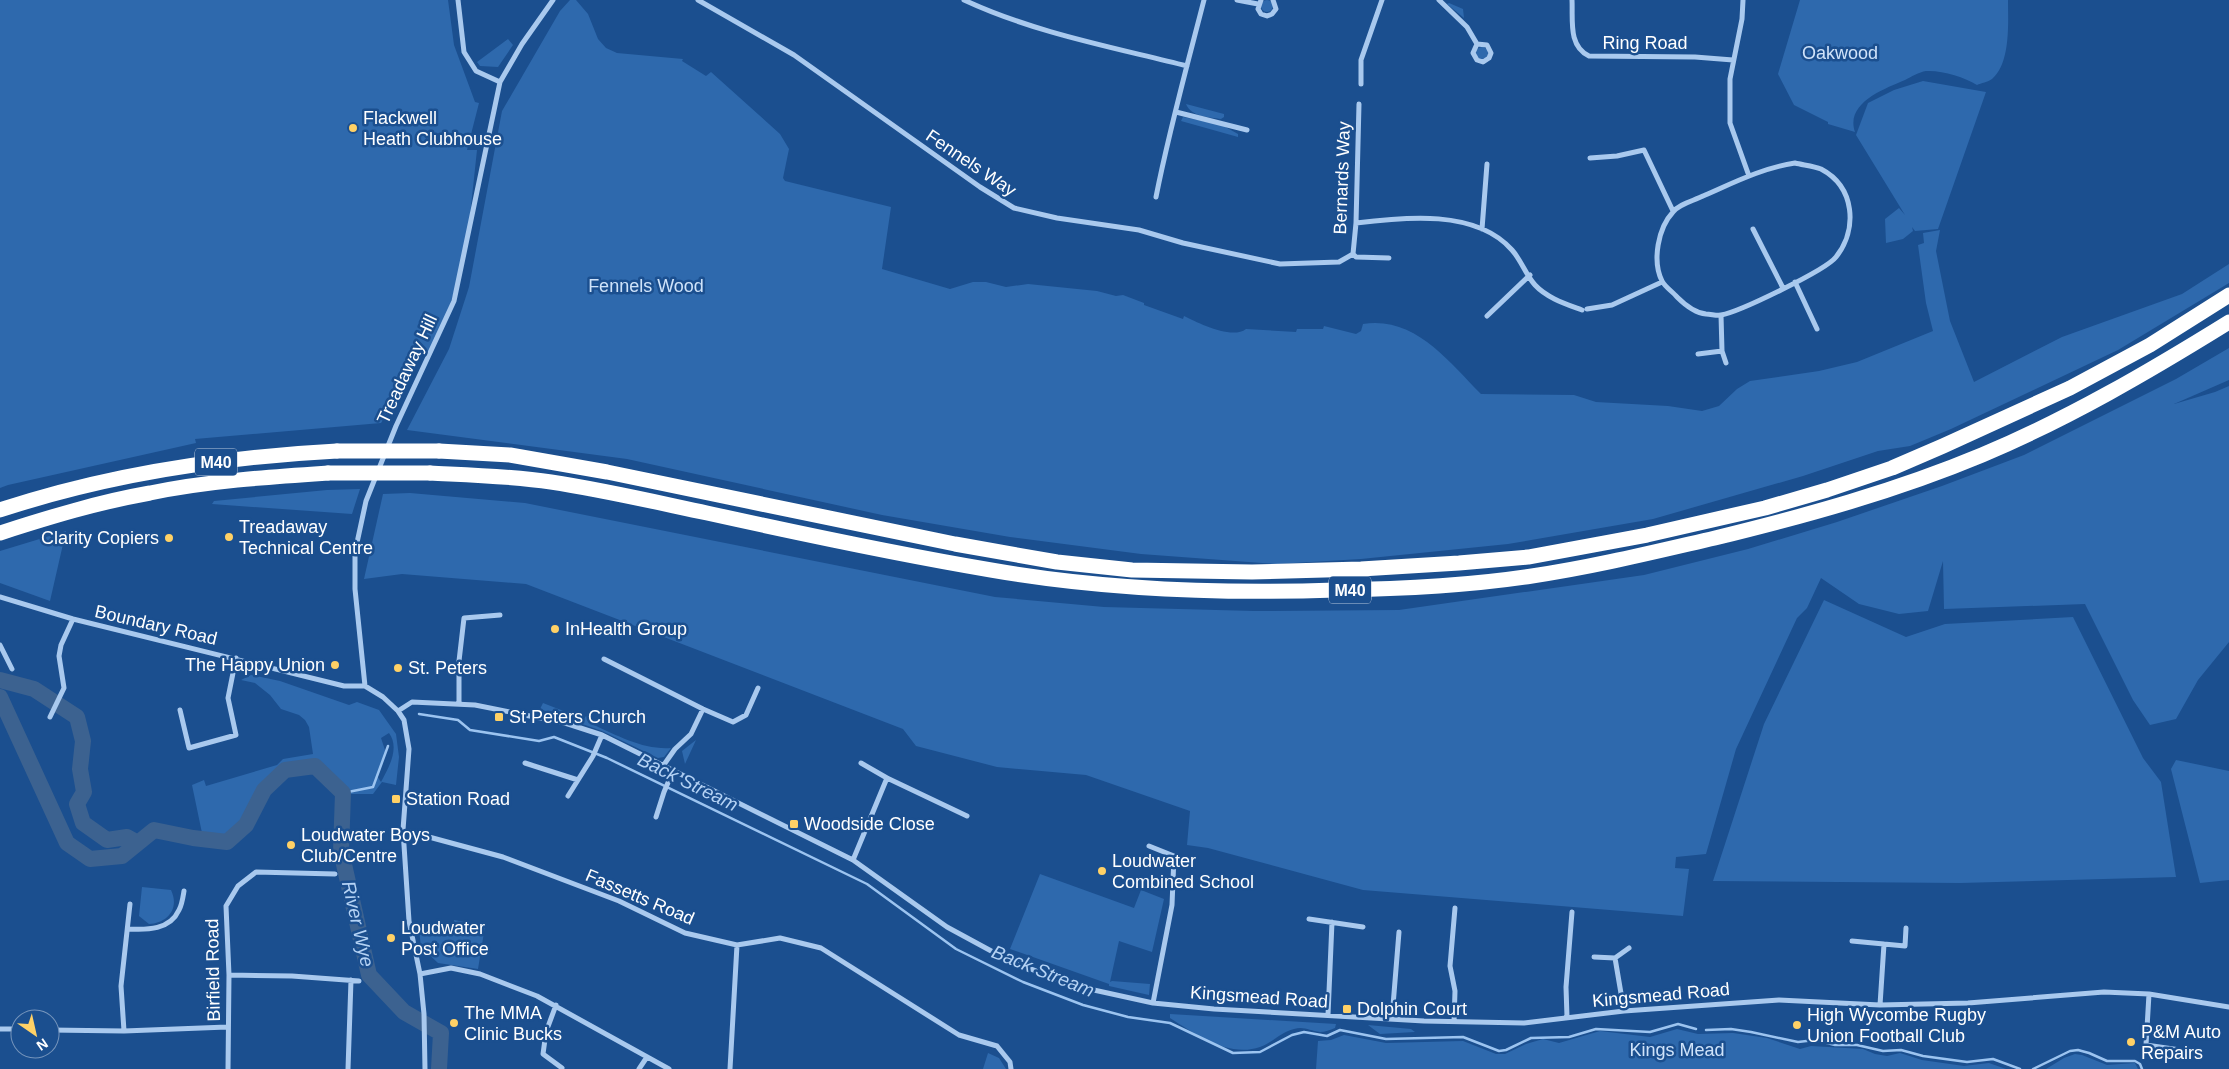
<svg xmlns="http://www.w3.org/2000/svg" width="2229" height="1069" font-family="Arial,sans-serif">
<style>
.green{fill:#2e69ad;fill-rule:evenodd}
.lines{fill:none;stroke-linecap:round;stroke-linejoin:round}
.stream{stroke:#9cc4f0;stroke-width:2.5}
.river{stroke:#3c6290;stroke-width:16}
.street{stroke:#a9c9ee;stroke-width:5}
.highway{stroke:#fff;stroke-width:15}
.highway-bridge{stroke:#fff;stroke-width:15}
.poi-dot{fill:#ffd166;stroke:#1b4f8f;stroke-width:2}
.labels{text-anchor:middle;dominant-baseline:central;stroke-width:5;stroke-linejoin:round;paint-order:stroke}
.shield{fill:#1b4f8f;stroke:#bbcadd;stroke-width:1}
.shield-label{font-size:16px;font-weight:bold;fill:#fff}
.street-label{font-size:18px;fill:#fff;stroke:#1b4f8f}
.park-label{font-size:18px;fill:#cfe3fa;stroke:#1b4f8f}
.poi-label{font-size:18px;fill:#fff;stroke:#1b4f8f;text-anchor:start}
.water-label{font-size:19px;font-style:italic;fill:#b5d3f5;stroke:#1b4f8f}
</style>
<rect width="100%" height="100%" fill="#1b4f8f"/>
<!-- green -->
<path class="green" d="M1261 6a6 6 0 1 1 12 0a6 6 0 1 1-12 0Z
M0,0H448L454,45L475,102L479,103L467,150H477L466,253L446,318L427,355L423,354L381,423L195,439L196,443L8,485L0,488Z
M570,0H576L588,14L598,39L606,48L617,53L683,59L682,61L706,76L711,72L780,134L789,149L783,178L785,181L891,207L882,269L950,289L973,282H986L1006,287L1028,284L1097,291L1116,296L1123,295L1144,303V305L1183,319L1184,316C1198,323 1232,340 1246,329L1296,332L1297,329H1323L1324,326L1356,334L1361,331L1363,324C1415,316 1448,361 1481,394L1574,395L1596,402L1668,406L1702,411L1719,406L1737,389L1750,381L1819,371L1857,362L1933,331L1926,303L1918,245L1924,243L1923,233L1940,230L1936,251L1950,321L1974,382L2062,337L2182,294L2229,264V283L2118,350L1951,429L1910,446L1878,451L1803,476L1653,519L1508,544L1361,559L1277,564L1141,554L1010,537L882,515L627,459L407,430L449,349L469,287L502,111L560,11Z
M1800,0H2008C2008,22 2011,63 1992,79C1988,82 1981,83 1977,85C1964,77 1942,70 1926,71C1919,72 1911,77 1905,80C1884,89 1845,103 1855,132L1828,124V122L1794,105L1778,74Z
M1449,3L1463,9L1464,18L1447,4Z
M508,39L513,45L498,67L480,66L477,62Z
M1476 53a6 6 0 1 1 12 0a6 6 0 1 1-12 0Z
M1923,81L1986,92L1938,229L1915,231L1912,227L1913,231L1903,239L1886,243L1885,219L1899,208L1905,215L1856,135L1868,103L1894,90Z
M1186,104L1224,114V117L1221,119C1209,117 1191,117 1186,104Z
M1183,117L1222,125L1238,134V137L1181,121Z
M2229,348V380L2174,404L2215,392L2229,386V642L2198,680L2176,719L2150,725L2133,700L2085,604L1944,609L1943,561L1928,611L1899,614L1859,604L1821,578L1807,608L1797,618L1736,749L1706,854L1676,857L1675,868L1689,869L1683,916L1363,890L1208,848L1187,845L1190,811L1086,775L997,767L916,746L903,729L526,584L402,574L364,579L383,494L410,493L525,503L995,597L1104,607L1254,611L1399,610L1644,575L1748,549L1837,522L1942,486L2024,455L2176,379Z
M360,489L352,514L212,504L214,501L327,490Z
M66,531L50,601L0,583V551Z
M1824,600L1906,637L1945,624L2073,617L2143,758L2161,782L2176,877L1960,883L1713,881L1764,724Z
M251,675L280,681L349,705L357,702L379,710L396,734L399,757L396,785L382,782L373,794H349C340,789 331,777 318,771C309,767 299,767 289,771C257,783 257,818 236,839L210,842L202,833L192,785L204,780L206,786L277,765L283,759L313,754L309,727L305,720L299,715L281,709L270,695L255,683L241,680ZM389,733C400,748 389,767 381,782L377,776L386,753L381,738Z
M543,703L584,719L586,716L597,721L594,725C618,736 644,750 671,748L664,757L658,758L602,731L540,709Z
M696,740L685,764L682,751Z
M2176,760L2229,771V880L2200,883L2171,769Z
M1040,874L1134,908L1141,890L1164,899L1152,952L1119,941L1110,982L1112,981L1150,984L1149,995L1109,986V984L1010,949Z
M142,887L171,890C180,909 167,923 149,924L139,916Z
M454,920L485,926L478,969L438,963L421,947L419,930L452,933Z
M1170,1014L1336,1024L1335,1028C1330,1030 1325,1032 1320,1032C1310,1031 1304,1026 1294,1029C1281,1032 1272,1043 1260,1047C1229,1058 1195,1034 1170,1018Z
M1368,1025L1411,1029L1415,1032L1380,1034Z
M1677,1029L1698,1034L1733,1033L1767,1038L1800,1049L1811,1046L1863,1049L1875,1054L1887,1056L1900,1053L1922,1060L1964,1066L1989,1063L2006,1069H1316L1318,1041L1331,1040L1344,1035L1386,1043L1463,1041L1496,1054H1505L1526,1044L1543,1039L1559,1043L1600,1031L1650,1037Z
M988,1053L999,1058L1006,1069H983Z
M2075,1054L2082,1055L2107,1065L2135,1063L2138,1069H2046L2064,1058Z"/>
<g class="lines">
<!-- stream -->
<path class="stream" d="M419,714L458,720L470,730L539,741L554,737L607,758L867,884L956,949L1023,982L1083,1005L1128,1017L1170,1023L1233,1053L1260,1052L1292,1035L1304,1032L1327,1036L1340,1030L1386,1039L1463,1037L1499,1051L1506,1050L1531,1038L1569,1037L1596,1029L1650,1032L1678,1024L1696,1029
M343,793L373,787L388,746
M1706,1030L1731,1029L1751,1032L1798,1042L1815,1040L1835,1045H1857L1883,1051L1901,1050L1923,1056L1967,1062L1993,1059L2020,1069
M2033,1069L2070,1051L2078,1050L2089,1053L2107,1061H2135L2140,1064L2142,1069"/>
<!-- river -->
<path class="river" d="M0,680L34,689L77,717L83,741L80,769L84,792L77,804L83,823L107,840L127,837L138,843
M0,697L67,843L90,859L122,856L154,830L193,838L227,842L246,825L264,790L285,770L315,766L343,793L341,851L369,975L404,1012L441,1033L439,1069"/>
<!-- street -->
<path class="street" d="M458,0L464,52L476,71L500,82
M698,0L794,55L980,187L1014,208L1057,218L1139,230L1183,243L1280,264L1339,262L1353,254
M964,0C1035,33 1112,47 1187,66
M1237,0L1258,4
M1261,0L1258,9L1261,14L1267,16L1272,14L1276,9L1273,0
M1439,0L1467,27L1477,44L1487,45L1491,53L1489,58L1483,62L1477,60L1473,53L1477,44
M1572,0C1573,20 1568,46 1589,56L1695,57L1733,60
M1743,0L1742,19L1730,79V123L1749,176
M1361,84V60L1382,0
M1176,112L1247,130
M1590,158L1617,156L1644,150L1673,211
M1795,163C1803,165 1814,166 1821,169C1855,187 1858,229 1836,257C1826,270 1739,312 1721,315C1717,316 1711,314 1706,314C1695,313 1685,305 1677,297C1673,292 1665,287 1662,281C1652,261 1658,228 1673,212C1679,204 1693,201 1703,196C1733,183 1762,168 1795,163Z
M1156,197C1169,131 1187,66 1204,0
M1356,223C1404,217 1476,209 1512,250C1521,260 1526,275 1535,285C1547,298 1566,304 1582,310
M1482,229L1487,164
M1753,229L1783,288
M1353,254L1356,223L1359,104
M1353,254L1356,257L1389,258
M1795,282L1817,329
M1587,309L1612,305L1662,282
M1721,315L1722,351L1726,363
M1487,316L1530,275
M1698,354L1722,351
M0,597L73,619L344,686H365L383,697L398,711L412,702L475,705L565,723L602,735L853,860L947,927L1006,959L1071,985L1153,1003L1214,1009L1424,1021L1524,1023L1624,1011L1779,1000L1880,1005L1968,1003L2104,992L2149,994L2229,1007
M0,645L12,669
M604,659L703,709L733,722L746,715L758,688
M365,686L355,589V552L366,501L396,426L454,301L500,82L522,44L553,0
M459,704V661L464,618L500,615
M180,710L189,748L236,735L228,698L236,658
M398,711L404,720L409,749L403,830L409,921L420,974L424,1014L425,1069
M50,717L64,688L59,656L61,645L73,619
M525,763L578,780L593,756L602,735
M861,763L887,778
M663,766L675,749L691,734L703,709
M568,796L578,780
M656,817L664,792L673,771
M403,830L503,857L619,901L685,933L737,945L780,938L821,948L959,1035L997,1046L1010,1062L1011,1069
M1149,846L1174,856L1172,905L1153,1003
M853,860L887,778L967,816
M1309,919L1363,927
M129,929C147,930 170,930 179,910C182,905 183,897 184,891
M1852,941L1905,946L1906,928
M1594,957L1615,958
M420,974L451,968L480,974L537,996L669,1069
M229,975L292,976L359,981
M2149,994L2146,1045L2180,1050
M556,1005L546,1032L543,1054L562,1068
M1880,1005L1884,944
M1624,1011L1615,958L1629,948
M1328,1015L1332,922
M1567,1017L1566,987L1572,912
M1392,1018L1399,932
M1454,1022L1455,991L1450,966L1455,908
M0,1029H20
M50,1030L124,1031L227,1027
M124,1031L121,986L130,904
M228,1069L229,975L226,906L238,886L256,872L335,874
M348,1069L351,980
M639,1069L647,1057
M730,1069L737,945"/>
<!-- highway -->
<path class="highway" d="M439,451L510,455L607,472L955,544L1057,562L1132,570L1252,572L1361,569L1459,563L1528,557L1647,535L1765,508L1827,490L1892,468L1943,446L2070,388L2150,345L2229,295
M430,473C471,475 511,476 551,482C604,490 655,502 707,513C802,534 896,554 991,570C1106,590 1220,594 1336,590C1401,589 1467,586 1532,576C1593,567 1654,552 1715,538C1805,516 1896,491 1982,455C2068,419 2150,371 2229,322
M0,510C109,474 223,457 337,451
M0,533C50,517 99,502 150,493C208,481 269,477 328,473"/>
<!-- highway-bridge -->
<path class="highway-bridge" d="M337,451H439
M328,473H430"/>
</g>
<!-- markers -->
<g class="poi-dot">
<circle cx="353" cy="128" r="5"/>
<circle cx="229" cy="537" r="5"/>
<circle cx="169" cy="538" r="5"/>
<circle cx="555" cy="629" r="5"/>
<circle cx="335" cy="665" r="5"/>
<circle cx="398" cy="668" r="5"/>
<rect x="494" y="712" width="10" height="10" rx="2.5"/>
<rect x="391" y="794" width="10" height="10" rx="2.5"/>
<rect x="789" y="819" width="10" height="10" rx="2.5"/>
<circle cx="291" cy="845" r="5"/>
<circle cx="1102" cy="871" r="5"/>
<circle cx="391" cy="938" r="5"/>
<rect x="1342" y="1004" width="10" height="10" rx="2.5"/>
<circle cx="454" cy="1023" r="5"/>
<circle cx="1797" cy="1025" r="5"/>
<circle cx="2131" cy="1042" r="5"/>
</g>
<g class="labels">
<!-- shield labels -->
<g class="shield">
<rect x="195" y="448.5" width="42" height="27" rx="4"/>
<rect x="1329" y="576.5" width="42" height="27" rx="4"/>
</g>
<g class="shield-label">
<text x="216" y="462">M40</text>
<text x="1350" y="590">M40</text>
</g>
<!-- street labels -->
<g class="street-label">
<text x="1645" y="43">Ring Road</text>
<text transform="translate(971 163) rotate(34)">Fennels Way</text>
<text transform="translate(1342 178) rotate(-88)">Bernards Way</text>
<text transform="translate(407 369) rotate(-65)">Treadaway Hill</text>
<text transform="translate(156 625) rotate(13)">Boundary Road</text>
<text transform="translate(640 897) rotate(23)">Fassetts Road</text>
<text transform="translate(213 970) rotate(-91)">Birfield Road</text>
<text transform="translate(1661 995) rotate(-5)">Kingsmead Road</text>
<text transform="translate(1259 997) rotate(4)">Kingsmead Road</text>
</g>
<!-- park labels -->
<g class="park-label">
<text x="1840" y="53">Oakwood</text>
<text x="646" y="286">Fennels Wood</text>
<text x="1677" y="1050">Kings Mead</text>
</g>
<!-- poi labels -->
<g class="poi-label">
<text x="363" y="118">Flackwell<tspan x="363" dy="21">Heath Clubhouse</tspan></text>
<text x="239" y="527">Treadaway<tspan x="239" dy="21">Technical Centre</tspan></text>
<text x="159" y="538" text-anchor="end">Clarity Copiers</text>
<text x="565" y="629">InHealth Group</text>
<text x="325" y="665" text-anchor="end">The Happy Union</text>
<text x="408" y="668">St. Peters</text>
<text x="509" y="717">St Peters Church</text>
<text x="406" y="799">Station Road</text>
<text x="804" y="824">Woodside Close</text>
<text x="301" y="835">Loudwater Boys<tspan x="301" dy="21">Club/Centre</tspan></text>
<text x="1112" y="861">Loudwater<tspan x="1112" dy="21">Combined School</tspan></text>
<text x="401" y="928">Loudwater<tspan x="401" dy="21">Post Office</tspan></text>
<text x="1357" y="1009">Dolphin Court</text>
<text x="464" y="1013">The MMA<tspan x="464" dy="21">Clinic Bucks</tspan></text>
<text x="1807" y="1015">High Wycombe Rugby<tspan x="1807" dy="21">Union Football Club</tspan></text>
<text x="2141" y="1032">P&amp;M Auto<tspan x="2141" dy="21">Repairs</tspan></text>
</g>
<!-- water labels -->
<g class="water-label">
<text transform="translate(688 782) rotate(26)">Back Stream</text>
<text transform="translate(358 924) rotate(77)">River Wye</text>
<text transform="translate(1043 971) rotate(22)">Back Stream</text>
</g>
</g>
<!-- north arrow -->
<g transform="translate(35 1034) rotate(146)"><circle r="24" fill="#1b4f8f" stroke="#7695bc"/>
<path d="M0-4L9 19L0 12L-9 19Z" fill="#ffd166"/>
<text y="-8" font-size="14" font-weight="bold" text-anchor="middle" fill="#ffffff">N</text>
</g>
</svg>
